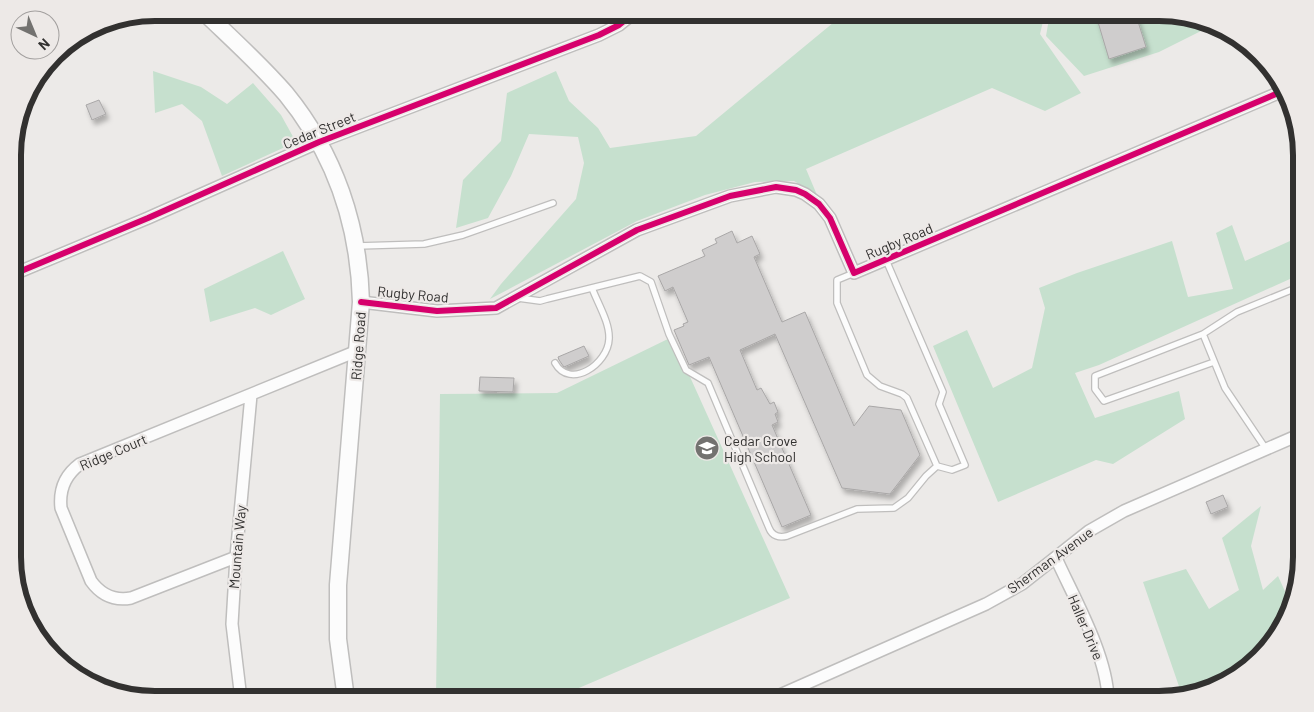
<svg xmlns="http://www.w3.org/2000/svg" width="1314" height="712" font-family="Barlow,sans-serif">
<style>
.green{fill:#c6e0ce}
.building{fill:#cfcdcd;stroke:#a9a7a7;filter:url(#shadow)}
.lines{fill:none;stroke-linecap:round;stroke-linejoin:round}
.lane-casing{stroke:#bfbebd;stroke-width:8}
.street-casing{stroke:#bfbebd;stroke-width:14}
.secondary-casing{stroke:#bfbebd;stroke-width:19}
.lane{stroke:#fcfcfc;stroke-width:5.5}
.street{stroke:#fcfcfc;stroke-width:11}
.secondary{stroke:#fcfcfc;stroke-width:16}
.cycleway-casing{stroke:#ede9e7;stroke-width:9}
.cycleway{stroke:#d6006c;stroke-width:6}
.labels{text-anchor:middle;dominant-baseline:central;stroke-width:4.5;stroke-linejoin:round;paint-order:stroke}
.street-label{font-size:14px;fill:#323130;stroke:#ede9e7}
.poi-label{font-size:14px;fill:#323130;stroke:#ede9e7;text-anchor:start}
.rim{fill:none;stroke:#323130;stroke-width:6}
</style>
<defs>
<filter id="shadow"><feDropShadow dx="3" dy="5" stdDeviation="2.5" flood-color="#0004"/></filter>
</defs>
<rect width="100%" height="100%" fill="#eceae8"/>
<!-- green -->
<path class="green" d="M845,13H1045L1040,34L1081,93L1045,111L992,88L806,169L817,195L794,181L755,182L705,195L637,221L490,299L501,284L576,199L584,163L578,137L529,134L511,176L488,218L456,228L463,180L501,141L507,93L556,71L569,101L598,128L610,148L696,136Z
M1050,13H1159L1211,26L1159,52L1084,76L1046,36Z
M153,71L201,87L227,104L253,83L281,115L296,142L222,176L202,121L182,104L155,113Z
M1232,225L1245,261L1290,241L1301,263V274L1099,365L1075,373L1095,418L1179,391L1185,419L1113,464L1096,460L998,502L933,346L967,330L993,388L1032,368L1045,308L1039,288L1077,273L1172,241L1188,297L1233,289L1216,233Z
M283,251L305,299L271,315L255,308L210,322L204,289Z
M672,337L790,598L553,699H436L440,394L557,393Z
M1261,506L1251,546L1263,590L1278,576L1288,598L1292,595L1283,628L1230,680L1182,695L1143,582L1186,569L1209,609L1239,590L1222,538Z"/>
<!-- building -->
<path class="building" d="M1095,12H1135L1146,47L1109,59Z
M99,100L106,114L92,120L86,105Z
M732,231L737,243L752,236L760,254L754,257L782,322L805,312L854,426L869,406L901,410L920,455L890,494L842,488L775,334L740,350L757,390L761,388L770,404L774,402L778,412L775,414L778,422L772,425L811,515L782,527L709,357L689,365L674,330L684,326L683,324L688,322L673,287L665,291L658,276L705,256L702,250L717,243L715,239Z
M584,346L589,356L564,367L559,360L558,357Z
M480,377L514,378L513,392L479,391Z
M1223,495L1228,507L1211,514L1206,502Z"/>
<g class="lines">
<defs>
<path id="lane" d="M357,246L424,244L463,235L553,203
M886,260L943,392L939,404L965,465L952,470L937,466
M854,273L837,280V303L867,375L880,386L902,394L907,398L937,466
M518,298L540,301L547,299L640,276L651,282L669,334L686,370L708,383L769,528C772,536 779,538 787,536L857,509L894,508L908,498L926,476L937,466
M1203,334L1095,376V389L1104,401L1214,362
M555,363C570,390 608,364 609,339C610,323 598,304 592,288
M1266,449L1225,388L1203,334L1237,312L1301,286"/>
<path id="street" d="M613,13L619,25
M14,274L148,218L319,142L599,35L619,25L634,13
M361,302L437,311L496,308L637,230L730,196L776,187L796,190L805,194L819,204L830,218L854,273L1283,91
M236,557L131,598C114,601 101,595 91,581L61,508C59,490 65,475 80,464L357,351
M1056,558C1074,598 1107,655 1108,699
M241,699L232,624L236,557L251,395
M771,699L986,604L1022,584L1089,531L1124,511L1301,434"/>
<path id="secondary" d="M205,13C232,39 261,65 286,94C335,154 359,226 361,302L338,585V639L346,699"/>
</defs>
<!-- lane casing -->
<use href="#lane" class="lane-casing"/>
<!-- street casing -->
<use href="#street" class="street-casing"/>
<!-- secondary casing -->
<use href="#secondary" class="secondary-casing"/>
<!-- lane -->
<use href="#lane" class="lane"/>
<!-- street -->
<use href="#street" class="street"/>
<!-- secondary -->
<use href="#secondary" class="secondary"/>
<defs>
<path id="cycleway" d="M14,274L148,218L319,142L599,35L619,25L634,13
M361,302L437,311L496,308L637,230L730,196L776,187L796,190L805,194L819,204L830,218L854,273L1283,91"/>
</defs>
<!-- cycleway casing -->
<use href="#cycleway" class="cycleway-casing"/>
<!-- cycleway -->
<use href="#cycleway" class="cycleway"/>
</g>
<!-- icons -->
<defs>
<symbol id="school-disc" viewBox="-11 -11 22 22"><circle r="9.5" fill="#737270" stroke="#ede9e7"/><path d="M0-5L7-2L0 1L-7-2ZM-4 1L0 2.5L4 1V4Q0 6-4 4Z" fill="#fff"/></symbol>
</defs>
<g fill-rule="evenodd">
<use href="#school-disc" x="693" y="434" width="28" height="28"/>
</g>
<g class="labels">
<!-- street labels -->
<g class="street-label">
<text transform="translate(319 130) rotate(-22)">Cedar Street</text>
<text transform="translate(899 241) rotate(-23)">Rugby Road</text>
<text transform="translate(413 294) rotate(5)">Rugby Road</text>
<text transform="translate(358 346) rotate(-86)">Ridge Road</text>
<text transform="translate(113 452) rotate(-23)">Ridge Court</text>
<text transform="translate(237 547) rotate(-85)">Mountain Way</text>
<text transform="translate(1050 560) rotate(-36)">Sherman Avenue</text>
<text transform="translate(1086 627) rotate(67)">Haller Drive</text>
</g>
<!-- poi labels -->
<g class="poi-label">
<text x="724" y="440">Cedar Grove<tspan x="724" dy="16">High School</tspan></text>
</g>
</g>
<!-- crop -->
<path d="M0 0H1314V712H0ZM155 21H1159A134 134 0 0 1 1293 155V557A134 134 0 0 1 1159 691H155A134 134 0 0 1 21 557V155A134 134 0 0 1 155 21Z" fill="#ede9e7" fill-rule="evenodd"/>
<path class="rim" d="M155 21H1159A134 134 0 0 1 1293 155V557A134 134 0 0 1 1159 691H155A134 134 0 0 1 21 557V155A134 134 0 0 1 155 21Z"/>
<!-- north arrow -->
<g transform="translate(35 35) rotate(136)"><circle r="24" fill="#ede9e7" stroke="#a29f9e"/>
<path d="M0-4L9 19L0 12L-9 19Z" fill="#737270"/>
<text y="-8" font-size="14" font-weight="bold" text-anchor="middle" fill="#323130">N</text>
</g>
</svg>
